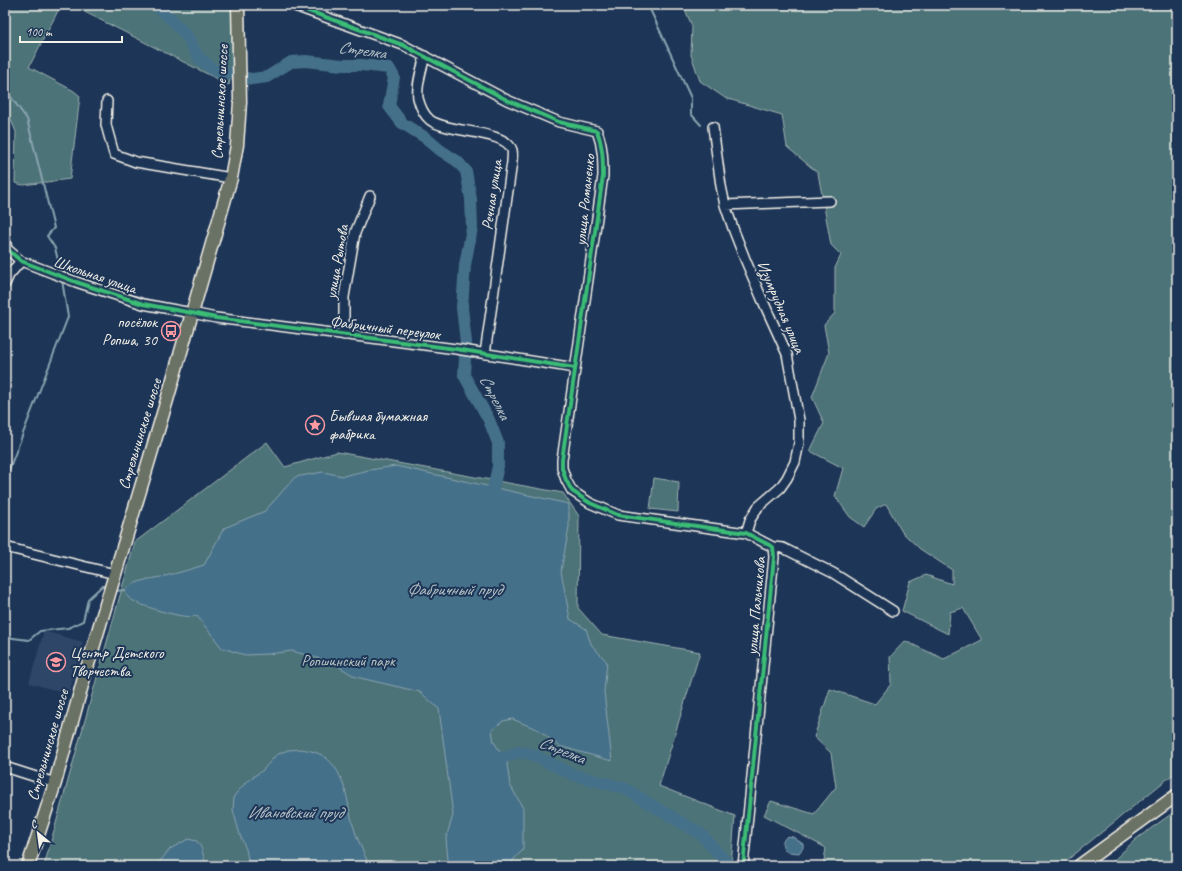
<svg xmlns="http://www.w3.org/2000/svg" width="1182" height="871" font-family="Caveat,sans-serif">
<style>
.built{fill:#2e4668}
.green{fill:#4c7378;stroke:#a0b2b0}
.water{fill:#45708a;stroke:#8ba4b0}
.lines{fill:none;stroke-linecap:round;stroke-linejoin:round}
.stream{stroke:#8ba4b0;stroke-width:2}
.river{stroke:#45708a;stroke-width:12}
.minor-casing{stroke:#f4f1e8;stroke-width:12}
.major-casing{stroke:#f4f1e8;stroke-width:15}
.minor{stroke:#1d3557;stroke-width:9}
.major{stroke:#6b7165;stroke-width:12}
.cycleway-casing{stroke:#1d3557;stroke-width:6}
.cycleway{stroke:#3abd76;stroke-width:4}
.labels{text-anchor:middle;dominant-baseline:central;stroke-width:4;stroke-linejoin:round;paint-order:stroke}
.street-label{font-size:16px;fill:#f4f1e8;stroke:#1d3557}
.poi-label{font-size:16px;fill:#f4f1e8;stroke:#1d3557;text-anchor:start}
.park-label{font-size:16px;fill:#b9c5c1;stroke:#1d3557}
.water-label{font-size:17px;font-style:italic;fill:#b7c4c7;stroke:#1d3557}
</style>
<rect width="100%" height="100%" fill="#1d3557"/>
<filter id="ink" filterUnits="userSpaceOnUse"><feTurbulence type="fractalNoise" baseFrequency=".025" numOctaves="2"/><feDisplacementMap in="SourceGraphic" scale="8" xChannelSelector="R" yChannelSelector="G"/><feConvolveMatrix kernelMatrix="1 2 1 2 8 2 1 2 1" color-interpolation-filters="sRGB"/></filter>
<g filter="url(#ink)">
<!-- built -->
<path class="built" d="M44,631L83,642L69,694L29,683Z"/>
<!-- green -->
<path class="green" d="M5,5H61L29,67L74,91L80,96L70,179L23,185L15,183L16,132L9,115L5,110Z
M71,5H232L234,58L229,85Z
M683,5H1177V771L1060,866H823L826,848L764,815L771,801L814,814L836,787L831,753L814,737L830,689L875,704L891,684L890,657L905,641L944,659L982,640L963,608L950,612L948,634L902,611L910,582L926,575L952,584V570L920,549L902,532L886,504L876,509L864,527L850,517L835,496L843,468L810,451L824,423L812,397L829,353L824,325L835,313V268L841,255L831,245L818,173L787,147L782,115L725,98L700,81L691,55L692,26Z
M267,442L285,467L337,452L563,493L579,516L578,608L602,635L700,652L659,786L735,816L731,866H44L135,542Z
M654,478L679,482L678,512L650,509Z
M1177,810V866H1108L1136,839Z"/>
<!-- water -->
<path class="water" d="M396,466L569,504V527L561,571L570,619L586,629L591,644L607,662L604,692L612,761L559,746L539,730L512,719L503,721L492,730L494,742L499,750L510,754L507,764L510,785L523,808V850L513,860L510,866H451L448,860L446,838L453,815L439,709L420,692L356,677L331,662L292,651L269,654L245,655L222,648L197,616C186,620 138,606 129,598C126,596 126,593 125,590C137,579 150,580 165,576C178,573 191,569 204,565L224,528L265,511L295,477L323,472L343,476L369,470Z
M302,749C310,751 318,752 325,757C346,773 347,802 353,825C357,840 364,852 369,866H247L249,865L246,849L240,835L233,810L234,796L247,781L263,770L276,755L288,750Z
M787,836L793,837L803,844V848L799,853L788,852L784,850L782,842Z
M188,839L197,841C199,844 201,847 202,850C204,857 204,862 209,866H156L170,849Z"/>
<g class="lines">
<!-- stream -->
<path class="stream" d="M648,5L691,98V114L701,125
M5,89L27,119L54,228L47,236L55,248L61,273
M5,480L68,317L62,280
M116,591L125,590
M5,637L29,640L40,631L68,628L83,621L88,599L102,586H104"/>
<!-- river -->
<path class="river" d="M156,5L172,20L187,36L199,58L215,71L252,79L267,77L291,62L306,61L342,65H362L389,68L394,77L389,106L402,123L426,138L440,150L457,161L466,171L471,199L472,228L465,265L462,308L466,342L464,375L489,420L498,443V466L490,503
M496,760L518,752L531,754L574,775L624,788L655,807L701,834L728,864L729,866"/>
<defs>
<path id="minor" d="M292,5L403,45L507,100L559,122L597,131C603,146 603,160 603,176L562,460V468L566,480L572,491L590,503L618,515L746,533L773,547L774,557L743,866
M425,56C422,68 416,86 418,98C420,106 424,115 430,120C447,133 506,130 512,150C513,154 512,158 512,162L485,354
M107,101L106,125L114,154L136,162L231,178
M713,127L721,186L725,205L734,231L745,259L762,299L787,354L799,420V443L795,462L787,478L780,488L758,507L750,520L746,533
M725,205L830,201
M5,238L7,249L21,261L76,282L143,304L192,313L216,318L456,349L575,368
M5,284L9,275L21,261
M344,335V297L355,233L370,196
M5,547L115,574
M773,547L783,548L833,573L893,611
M5,767L55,783"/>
<path id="major" d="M28,866L55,783L84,678L167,400L231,178L237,145L240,102L238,5
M1079,866L1177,795"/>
</defs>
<!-- minor casing -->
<use href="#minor" class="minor-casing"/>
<!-- major casing -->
<use href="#major" class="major-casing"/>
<!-- minor -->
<use href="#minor" class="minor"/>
<!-- major -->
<use href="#major" class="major"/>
<defs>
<path id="cycleway" d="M292,5L403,45L507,100L559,122L597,131C603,146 603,160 603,176L562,460V468L566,480L572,491L590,503L618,515L746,533L773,547L774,557L743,866
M5,238L7,249L21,261L76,282L143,304L192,313L216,318L456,349L575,368"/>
</defs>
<!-- cycleway casing -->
<use href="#cycleway" class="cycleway-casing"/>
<!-- cycleway -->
<use href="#cycleway" class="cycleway"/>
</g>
</g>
<!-- icons -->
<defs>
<symbol id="bus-ring" viewBox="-11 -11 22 22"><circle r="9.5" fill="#1d3557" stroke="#ff9aa2" stroke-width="1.5"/><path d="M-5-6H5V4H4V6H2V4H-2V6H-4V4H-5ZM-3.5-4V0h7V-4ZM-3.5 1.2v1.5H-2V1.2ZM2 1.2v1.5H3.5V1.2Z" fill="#ff9aa2"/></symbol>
<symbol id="sight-ring" viewBox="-11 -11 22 22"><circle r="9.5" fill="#1d3557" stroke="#ff9aa2" stroke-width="1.5"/><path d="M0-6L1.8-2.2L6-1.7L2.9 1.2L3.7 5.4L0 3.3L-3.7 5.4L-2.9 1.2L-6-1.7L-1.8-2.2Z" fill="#ff9aa2"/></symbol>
<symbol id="school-ring" viewBox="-11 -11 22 22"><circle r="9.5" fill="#1d3557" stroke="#ff9aa2" stroke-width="1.5"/><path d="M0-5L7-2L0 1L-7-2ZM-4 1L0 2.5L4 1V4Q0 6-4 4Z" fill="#ff9aa2"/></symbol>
</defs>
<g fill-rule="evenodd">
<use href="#bus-ring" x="160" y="320" width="22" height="22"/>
<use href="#sight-ring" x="304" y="414" width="22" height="22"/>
<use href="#school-ring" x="45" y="651" width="22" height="22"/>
</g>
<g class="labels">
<!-- street labels -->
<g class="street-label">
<text transform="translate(220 102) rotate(-87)">Стрельнинское шоссе</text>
<text transform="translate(492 195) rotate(-82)">Речная улица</text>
<text transform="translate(585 200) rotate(-84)">улица Романенко</text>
<text transform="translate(337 262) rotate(-80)">улица Рытова</text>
<text transform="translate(95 275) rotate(19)">Школьная улица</text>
<text transform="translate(781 307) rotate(67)">Изумрудная улица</text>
<text transform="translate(385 328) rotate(7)">Фабричный переулок</text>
<text transform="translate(140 434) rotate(-73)">Стрельнинское шоссе</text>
<text transform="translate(756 606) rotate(-85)">улица Пальчикова</text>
<text transform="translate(48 745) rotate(-74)">Стрельнинское шоссе</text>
</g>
<!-- poi labels -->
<g class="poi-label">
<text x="157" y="322" text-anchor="end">посёлок<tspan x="157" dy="18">Ропша, 30</tspan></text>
<text x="329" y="416">Бывшая бумажная<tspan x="329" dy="18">фабрика</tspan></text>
<text x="70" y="653">Центр Детского<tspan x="70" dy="18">Творчества</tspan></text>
</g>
<!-- park labels -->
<g class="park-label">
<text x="348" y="661">Ропшинский парк</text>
</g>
<!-- water labels -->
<g class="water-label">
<text transform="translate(362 50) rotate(8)">Стрелка</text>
<text transform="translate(495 397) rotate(63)">Стрелка</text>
<text x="454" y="589">Фабричный пруд</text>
<text transform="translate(562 750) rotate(22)">Стрелка</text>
<text x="295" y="812">Ивановский пруд</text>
</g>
</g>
<!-- margin -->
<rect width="1182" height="871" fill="none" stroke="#1d3557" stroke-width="20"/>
<rect x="10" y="10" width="1162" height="851" fill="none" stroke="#f4f1e8" stroke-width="1.5" filter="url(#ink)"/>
<!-- north arrow -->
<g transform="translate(38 833) rotate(331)" stroke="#1d3557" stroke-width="3" paint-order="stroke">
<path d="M0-3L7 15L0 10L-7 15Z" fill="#f4f1e8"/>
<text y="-6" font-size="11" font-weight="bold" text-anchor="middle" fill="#f4f1e8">С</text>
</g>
<!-- scale -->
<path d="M20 36v6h102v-6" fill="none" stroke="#f4f1e8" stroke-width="2"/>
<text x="26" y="36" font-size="12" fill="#f4f1e8" stroke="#1d3557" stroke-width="3" paint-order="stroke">100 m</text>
</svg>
